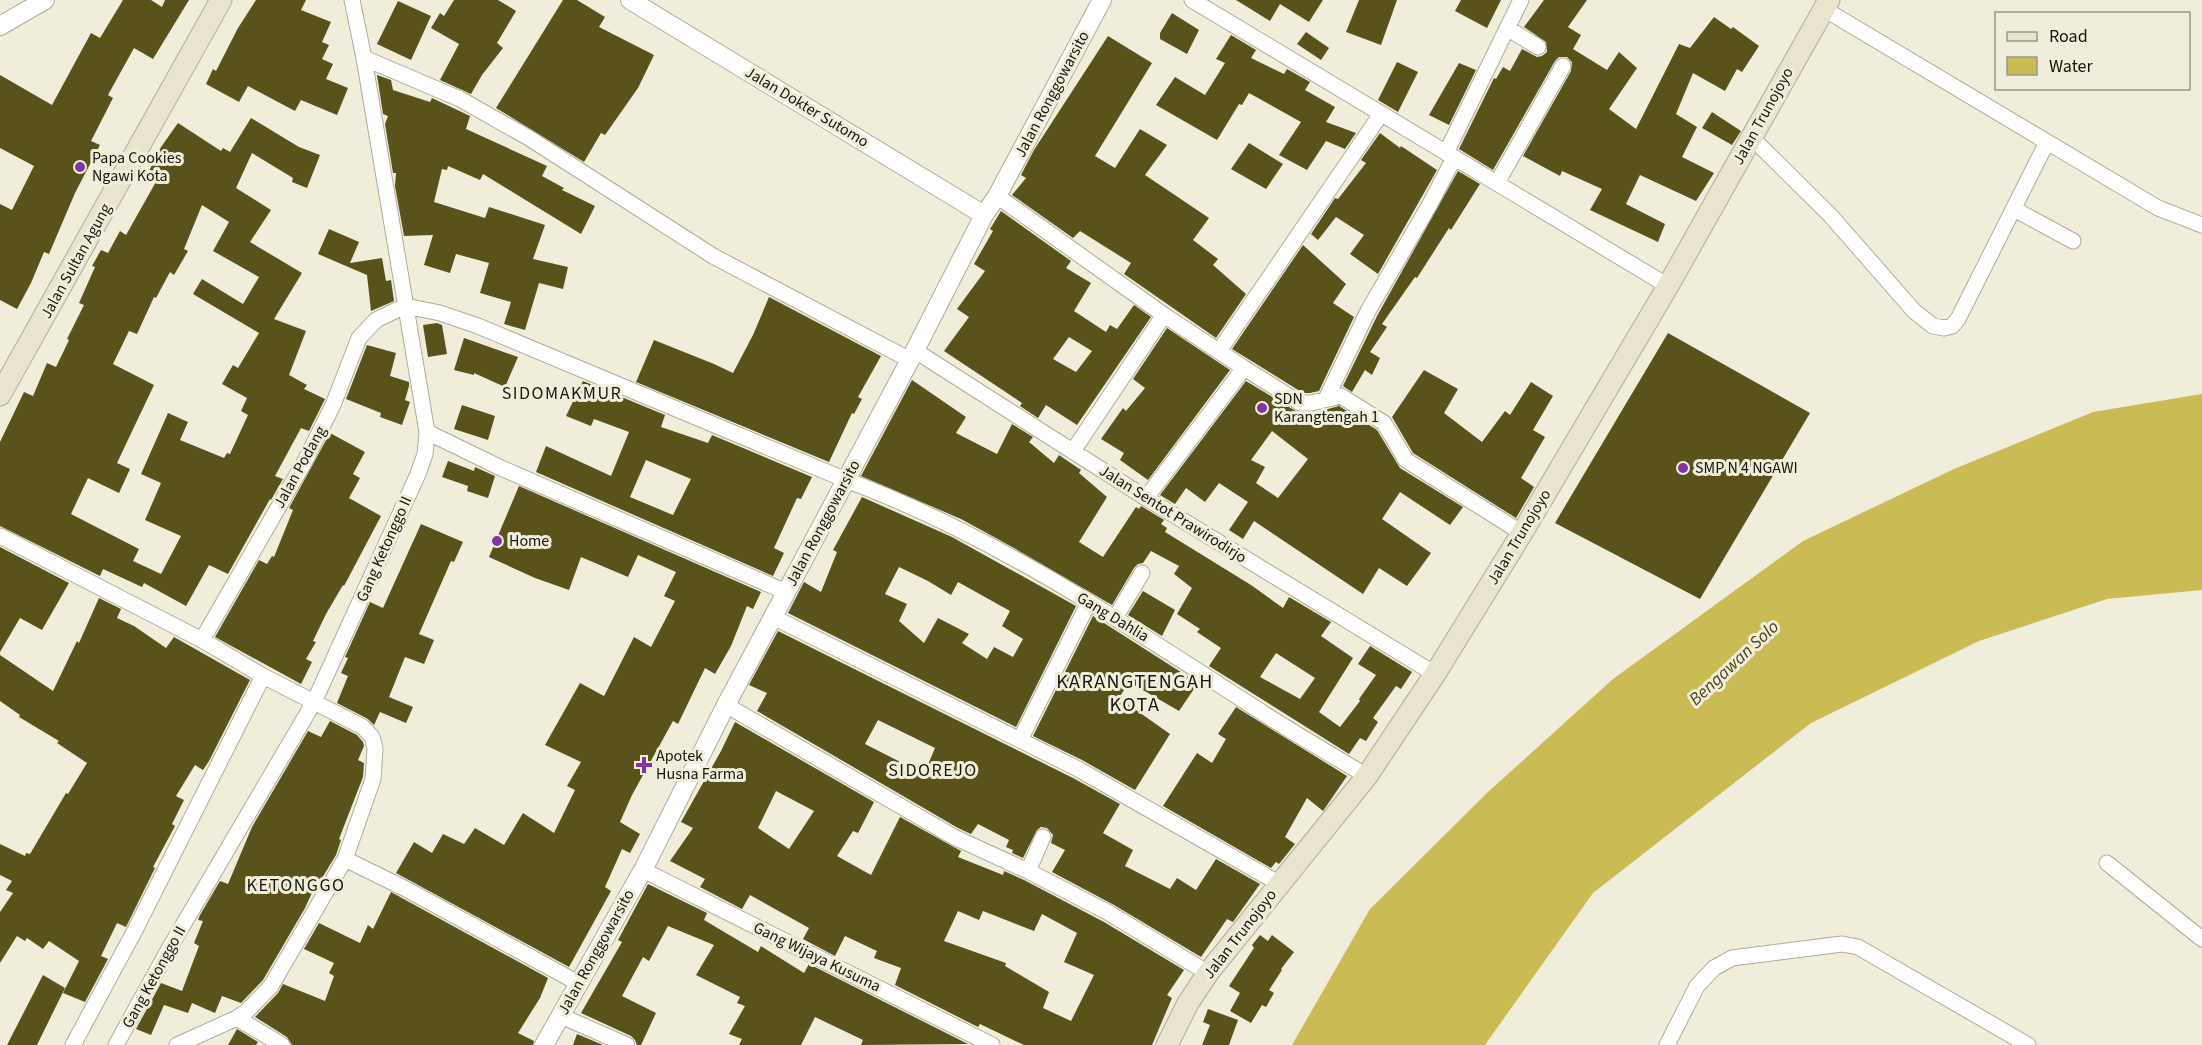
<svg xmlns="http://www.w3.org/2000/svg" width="2202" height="1045" font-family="'Source Sans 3',sans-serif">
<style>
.water{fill:#cabb54}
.building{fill:#5a521b;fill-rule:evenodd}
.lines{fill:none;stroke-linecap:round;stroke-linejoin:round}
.minor-casing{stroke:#aeac9a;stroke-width:17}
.tertiary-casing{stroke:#aeac9a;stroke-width:20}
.secondary-casing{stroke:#aeac9a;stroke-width:23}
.minor{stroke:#fff;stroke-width:15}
.tertiary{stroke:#fff;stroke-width:18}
.secondary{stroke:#e8e4cd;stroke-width:21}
.poi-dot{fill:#7f35a8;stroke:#f0eedb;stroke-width:2}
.labels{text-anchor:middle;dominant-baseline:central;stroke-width:6;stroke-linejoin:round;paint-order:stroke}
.street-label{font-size:16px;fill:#17160f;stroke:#f0eedb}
.poi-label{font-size:16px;fill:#17160f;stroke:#f0eedb;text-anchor:start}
.neighbourhood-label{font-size:18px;letter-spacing:1.5px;fill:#17160f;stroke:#f0eedb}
.water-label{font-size:18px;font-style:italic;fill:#494217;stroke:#f0eedb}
.quarter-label{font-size:20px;letter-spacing:1.5px;fill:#17160f;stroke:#f0eedb}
</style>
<rect width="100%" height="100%" fill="#f0eedb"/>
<!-- water -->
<path class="water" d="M2202,394V590L2107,599L1979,641L1811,723L1593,893L1485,1045H1292L1370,909L1488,792L1613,679L1803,541L1954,469L2093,412Z"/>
<!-- building -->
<path class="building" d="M123,0H151L162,7L165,0H189L153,59L134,48L108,95L113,98L91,141L100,145L75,193L49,254L44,252L31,283L17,309L0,300V204L12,210L34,166L0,148V75L52,105L91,33L100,38Z
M256,0H306L301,10L331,22L322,42L329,45L322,59L333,64L326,79L348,88L337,115L301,100L295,111L248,86L239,102L206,84L213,69L216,71L238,28Z
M454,0H498L516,11L497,43L503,48L482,75L471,94L440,80L459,44L431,28L440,13L444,16Z
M563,0H577L605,17L599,27L654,55L638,88L605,135L601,133L584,162L496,108Z
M1236,0H1323L1309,22L1280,4L1270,21Z
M1359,0H1397L1381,45L1346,32Z
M1461,0H1501L1487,28L1455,11Z
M1544,0H1587L1568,27L1581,35L1573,49L1607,70L1619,52L1637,68L1609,109L1636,129L1679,44L1690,48L1714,17L1731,29L1733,27L1759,46L1742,72L1737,69L1725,91L1693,73L1676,114L1697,127L1682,157L1714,173L1696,201L1640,175L1626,204L1665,224L1658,242L1590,210L1602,189L1562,171L1560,176L1523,156L1571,71L1572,62L1567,57H1559L1555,61L1493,170L1459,149L1494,78L1496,79L1503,67L1510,71L1522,49L1537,57L1542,56L1547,52L1546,42L1524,27Z
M398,1L431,16L411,60L377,44Z
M1172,13L1199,30L1187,54L1160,39V33Z
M1306,32L1329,48L1321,60L1297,44Z
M1231,35L1256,50L1251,58L1284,74L1287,69L1310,82L1305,90L1335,107L1326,122L1356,133L1345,149L1326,141L1307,170L1279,155L1301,122L1249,93L1242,105L1239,104L1217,140L1156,105L1175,77L1205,95L1225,63L1216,59Z
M1108,36L1152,63L1095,156L1115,168L1140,129L1167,145L1145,175L1209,218L1193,240L1218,259L1213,265L1246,294L1216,338L1124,274L1131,263L1080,231L1073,238L1012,195L1026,178L1021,175L1034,150Z
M1397,62L1418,72L1398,112L1378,100Z
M1459,63L1476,70L1449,125L1429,115Z
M377,75L391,80L393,90L430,102L432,98L470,116L466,129L547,166L542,176L564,188L562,190L595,206L581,234L483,174L480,180L448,166L447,170L442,169L434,202L485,218L489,207L545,225L533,259L568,267L563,289L539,283L525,330L504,324L511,302L480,293L489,263L456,254L450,273L424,265L433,235L404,236L395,186L396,173H393L385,124L388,116L383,114Z
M1712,112L1741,131L1732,145L1702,128Z
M251,118L299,147L320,155L307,188L292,182L293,178L252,153L236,188L271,210L250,242L302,273L274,319L306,331L289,375L307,385L304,389L325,399L309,431L301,428L275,476L283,479L271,500L270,499L228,574L209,565L186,606L144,583L142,587L103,569L100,576L0,526V442L24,392L33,396L47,363L56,367L69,340L67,339L84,305L79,303L95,267L92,266L101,250L108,253L120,231L126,235L157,180L147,175L161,147L178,123L221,151L223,148L230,152ZM202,205L229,222L213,251L259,277L243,304L202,279L193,294L259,333L238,368L233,365L222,384L247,398L241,411L248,415L230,454L227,453L224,458L180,440L188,422L168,413L141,474L161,483L145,520L181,536L161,574L133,561L139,549L71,514L88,478L119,493L130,469L117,463L154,385L113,364L129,331L137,334L154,297L156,298L170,272L174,275L188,251L184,249Z
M1380,133L1400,148L1401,146L1437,170L1378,274L1350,254L1364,235L1336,217L1318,240L1311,234L1335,198L1338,199L1366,163L1361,160Z
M1249,143L1283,164L1266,189L1231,169Z
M1458,171L1480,184L1451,230L1449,228L1417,278L1415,277L1382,324L1387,327L1370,352L1380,358L1372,375L1365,370L1352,392L1343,386L1377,316Z
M1001,211L1071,261L1066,268L1091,283L1074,311L1106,332L1110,325L1117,329L1134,305L1151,317L1077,425L1046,405L1038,418L1020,406L1022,403L944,351L969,317L957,309L985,271L974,264L993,231L990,229ZM1069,337L1092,351L1076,372L1053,359Z
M329,229L359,242L350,263L382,258L386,281L391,280L394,301L371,311L367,275L318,254Z
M1303,245L1346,284L1333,303L1354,317L1319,391L1310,393H1303L1232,349Z
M769,297L881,356L858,397L862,399L854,414L852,413L829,462L636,382L654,340L714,364L733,373L753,335Z
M437,323L442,325L447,354L428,357L423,325Z
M1167,328L1230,370L1148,480L1120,460L1124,453L1101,439L1123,408L1126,411L1145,388L1133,379Z
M1668,333L1810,413L1700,599L1555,523Z
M464,338L518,357L505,387L474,373V375L454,370Z
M367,345L396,353L390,376L409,382V386L405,400L410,402L402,425L380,417L381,413L346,399Z
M1424,370L1458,389L1444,413L1482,442L1505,411L1510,415L1531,382L1553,396L1533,430L1545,437L1521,478L1534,487L1516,518L1413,453L1392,417Z
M912,380L966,417L956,433L997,454L1012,424L1033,437L1029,442L1054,463L1059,455L1081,470L1079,473L1107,497L1079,542L1103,557L1136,507L1139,509L1141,506L1164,520L1161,524L1167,528L1165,532L1251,585L1283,608L1289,597L1331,622L1321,636L1353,658L1319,712L1340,727L1360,701L1359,699L1376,675L1358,664L1370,646L1412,672L1401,689L1396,686L1373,718L1378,722L1366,741L1360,738L1349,754L1209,666L1221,648L1197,632L1200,629L1177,614L1192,588L1174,574L1179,566L1151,551L1143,563L1138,564L1134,568L1112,605L1014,548L961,519L861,476ZM1276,653L1315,678L1300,699L1260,677Z
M583,381L665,415L661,427L708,443L712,435L812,477L801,499L797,498L774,548L784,553L773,576L536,472L546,446L611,476L629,432L594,419L591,426L566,416ZM646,460L691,479L673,515L630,497Z
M1246,381L1299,413H1313L1339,406L1377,430L1400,468L1463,507L1450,525L1400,492L1382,519L1431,553L1407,586L1379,568L1363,594L1254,521L1243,539L1229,530L1248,502L1219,483L1205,502L1186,488L1175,504L1160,495ZM1272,431L1308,459L1278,498L1256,483L1265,467L1251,460Z
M462,405L495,416L488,440L454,429Z
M330,433L365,452L353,474L360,478L349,498L381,516L344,586L343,585L326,614L313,641L316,642L306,659L312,662L301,684L215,637L259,560L267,564L272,556L274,557L293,510L289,508Z
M448,461L474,471L475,467L495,476L488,498L467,491L468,486L442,477Z
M519,486L761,592L753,609L747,606L731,646L715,674L705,668L678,724L673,721L632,795L620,822L640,834L630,853L622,849L605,887L611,891L569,967L396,873L414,842L432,853L443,834L464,844L475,828L504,845L523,813L554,833L575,790L567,786L581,762L545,745L580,683L604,696L634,637L651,647L675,601L664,596L676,572L638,555L628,577L581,557L569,590L535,578L489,557Z
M862,497L952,537L1076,606L1016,727L788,613L804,582L821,592L837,552L833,550ZM899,567L928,581L951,595L958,582L1010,611L1002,626L1023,639L1013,657L994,647L987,659L962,643L969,634L938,618L924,643L899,621L907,604L885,594Z
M421,524L463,542L454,562L451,561L419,634L434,640L424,664L405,657L389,697L413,707L406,723L380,712L374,725L368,719L337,703L348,676L341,673L348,658L345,657L370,602L383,608Z
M0,547L69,583L42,630L20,618L0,652Z
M1143,591L1175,610L1162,636L1128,615Z
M99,598L121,609L117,618L134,626L166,648L174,637L250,680L209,761L203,770L195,765L176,796L184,800L172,824L175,826L153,867L155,868L126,927L117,923L101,956L108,959L85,1002L63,993L79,961L49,941L43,949L27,938L25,941L17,936L0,963V912L13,893L6,890L12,881L0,875V844L25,856L26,853L30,854L66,793L68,794L87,763L57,743L59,741L19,717L20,715L0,701V655L53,691L77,641L79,643Z
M1093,616L1198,683L1179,711L1129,682L1119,698L1170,734L1135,790L1082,760L1033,736Z
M778,631L1073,778L1120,804L1103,833L1133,850L1125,866L1170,889L1177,878L1196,890L1216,859L1260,884L1233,922L1227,919L1201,957L1114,905L1052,872L1065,850L1051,843L1053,835L1047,828L1041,827L1037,830L1023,858L1012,853L1013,850L1006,847L1009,840L978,824L971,834L958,828L757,711L767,693L749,685ZM878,720L935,748L924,774L865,744Z
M1236,707L1347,776L1323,811L1307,798L1285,837L1295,844L1279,864L1276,862L1271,868L1163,806L1197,753L1212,763L1226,739L1218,734Z
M330,721L357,735L363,742L364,746L358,760L364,763L363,777L339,839L341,840L336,855L319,883L317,882L305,908L263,980L241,1003L222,996L215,1013L192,1003L188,1013L164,1005L151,1035L136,1029L161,983L182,991L199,946L194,943L203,921L198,920L200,915L220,881L228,884L252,827L308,731L321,737Z
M735,722L874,802L858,833L853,831L837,856L871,875L900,817L961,851L958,857L1003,875L1004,871L1024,880L1104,922L1184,970L1167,995L1172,998L1152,1045H1024L980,1024L978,1027L895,985L901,968L874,958L877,951L845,936L835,956L803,939L809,928L750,895L742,909L700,887L705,879L670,861L693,828L681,822L721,751ZM776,791L814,811L789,849L758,828ZM958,911L979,920L983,911L1034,931L1042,914L1077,933L1064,962L1094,975L1071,1021L1043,1008L1049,992L1005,966L1006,963L944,941Z
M648,884L707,913L704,920L758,952L761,946L804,973L809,964L968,1044L861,1045L863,1040L815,1017L801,1045H739L742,1039L729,1034L745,1006L737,1003L740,997L696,975L714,945L668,926L649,961L643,957L622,996L656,1013L641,1045H637L635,1040L631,1036L581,1013L622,942L618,940Z
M391,892L548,978L540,998L518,1033L534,1041L533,1045H292L287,1037L255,1017L278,993L283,984L325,1001L334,976L329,973L334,963L304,949L319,923L360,943L368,925L373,929Z
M1260,935L1268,941L1272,935L1294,952L1281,969L1282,970L1269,990L1274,993L1266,1007L1262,1005L1251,1023L1230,1011L1240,993L1229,986L1254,948L1252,945Z
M43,975L65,988L37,1045H7Z
M1208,1009L1238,1020L1229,1045H1202L1210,1025L1203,1022Z
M237,1029L258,1042L256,1045H228Z
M577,1034L603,1045H573Z"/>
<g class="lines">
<defs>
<path id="minor" d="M1192,0L1668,286
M1824,9L2158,208L2202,225
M1507,28L1538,47
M364,58L460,99L529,138L713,256L910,360
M1751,137L1830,215L1914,311L1933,326L1944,328L1952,326L1958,319L2047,142
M1446,153L1521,0
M1497,183L1563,66
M997,196L1164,315L1244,368L1146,498
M2014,209L2073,241
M405,306L440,313L478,326L846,480C997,536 1131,628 1266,715C1299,736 1333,756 1367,776
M914,350L1146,498L1435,674
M1219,351L1381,114
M1244,368L1300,403H1311L1341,396L1384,423L1406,460L1522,533
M1326,399L1368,311L1430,204L1454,158
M427,432L501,468L786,592
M1073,451L1164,315
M0,536L202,640L263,676L134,932L73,1045
M773,617L1078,769L1280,884
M1115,618L1142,573
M202,640L305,461L333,405L359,338L376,320L405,306
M726,705L954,837L1028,871L1109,913L1208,973
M1020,740L1089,602
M345,859L406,889L578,983
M2107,863L2202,939
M643,870L992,1045
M1028,871L1043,837
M561,1016L627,1045
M237,1018L282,1045
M116,1045L166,954L314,702L418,474L425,454L427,432L364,58L352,0
M177,1045L237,1018L247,1011L271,986L345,859L373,779L375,748L372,737L363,727L263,676
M1667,1045L1697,986L1714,968L1732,958L1842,944L1858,947L2028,1045"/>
<path id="tertiary" d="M630,0L984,215
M0,26L45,0
M544,1045L643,870L726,705L910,360L984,215L997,196L1102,0"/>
<path id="secondary" d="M0,395L221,0
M1167,1045L1188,1003L1208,973L1367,776L1435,674L1522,533L1668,286L1829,0"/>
</defs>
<!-- minor casing -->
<use href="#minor" class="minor-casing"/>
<!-- tertiary casing -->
<use href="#tertiary" class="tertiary-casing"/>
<!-- secondary casing -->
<use href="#secondary" class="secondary-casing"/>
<!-- minor -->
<use href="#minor" class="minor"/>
<!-- tertiary -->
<use href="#tertiary" class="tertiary"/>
<!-- secondary -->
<use href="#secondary" class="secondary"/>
</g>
<!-- markers -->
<g class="poi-dot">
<circle cx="80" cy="167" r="6"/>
<circle cx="1262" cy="408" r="6"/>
<circle cx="1683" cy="468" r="6"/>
<circle cx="497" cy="541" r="6"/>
<path d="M641 756h6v6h6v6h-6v6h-6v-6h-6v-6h6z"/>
</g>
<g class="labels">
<!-- street labels -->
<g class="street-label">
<text transform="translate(1052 94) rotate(-62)">Jalan Ronggowarsito</text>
<text transform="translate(807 107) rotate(31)">Jalan Dokter Sutomo</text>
<text transform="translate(1763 116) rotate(-61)">Jalan Trunojoyo</text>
<text transform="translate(76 261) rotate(-61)">Jalan Sultan Agung</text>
<text transform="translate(300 467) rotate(-61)">Jalan Podang</text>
<text transform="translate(1173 514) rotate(32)">Jalan Sentot Prawirodirjo</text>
<text transform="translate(823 523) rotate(-62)">Jalan Ronggowarsito</text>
<text transform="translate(1519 537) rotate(-59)">Jalan Trunojoyo</text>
<text transform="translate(384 549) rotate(-66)">Gang Ketonggo II</text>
<text transform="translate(1113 617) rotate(31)">Gang Dahlia</text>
<text transform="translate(1240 934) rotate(-52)">Jalan Trunojoyo</text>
<text transform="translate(596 952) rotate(-61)">Jalan Ronggowarsito</text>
<text transform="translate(817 957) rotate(26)">Gang Wijaya Kusuma</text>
<text transform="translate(154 977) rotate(-61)">Gang Ketonggo II</text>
</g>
<!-- poi labels -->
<g class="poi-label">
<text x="92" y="158">Papa Cookies<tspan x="92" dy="18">Ngawi Kota</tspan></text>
<text x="1274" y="399">SDN<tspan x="1274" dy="18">Karangtengah 1</tspan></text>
<text x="1695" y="468">SMP N 4 NGAWI</text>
<text x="509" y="541">Home</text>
<text x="656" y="756">Apotek<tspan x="656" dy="18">Husna Farma</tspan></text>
</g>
<!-- neighbourhood labels -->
<g class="neighbourhood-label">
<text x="562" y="393">SIDOMAKMUR</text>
<text x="933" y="770">SIDOREJO</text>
<text x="296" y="885">KETONGGO</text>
</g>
<!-- water labels -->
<g class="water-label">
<text transform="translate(1734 663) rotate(-43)">Bengawan Solo</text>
</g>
<!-- quarter labels -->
<g class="quarter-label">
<text x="1135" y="682">KARANGTENGAH<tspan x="1135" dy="23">KOTA</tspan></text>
</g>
</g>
<!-- legend -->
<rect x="1995" y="12" width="195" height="78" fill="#f0eedb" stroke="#999889" stroke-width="1.5"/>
<rect x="2007" y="32" width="30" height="9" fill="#e8e4cd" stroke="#999889" stroke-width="1.5"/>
<text x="2049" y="42" font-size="18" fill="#17160f">Road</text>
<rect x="2007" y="57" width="30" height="18" fill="#cabb54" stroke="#999889" stroke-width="1.5"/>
<text x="2049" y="72" font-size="18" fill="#17160f">Water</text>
</svg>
